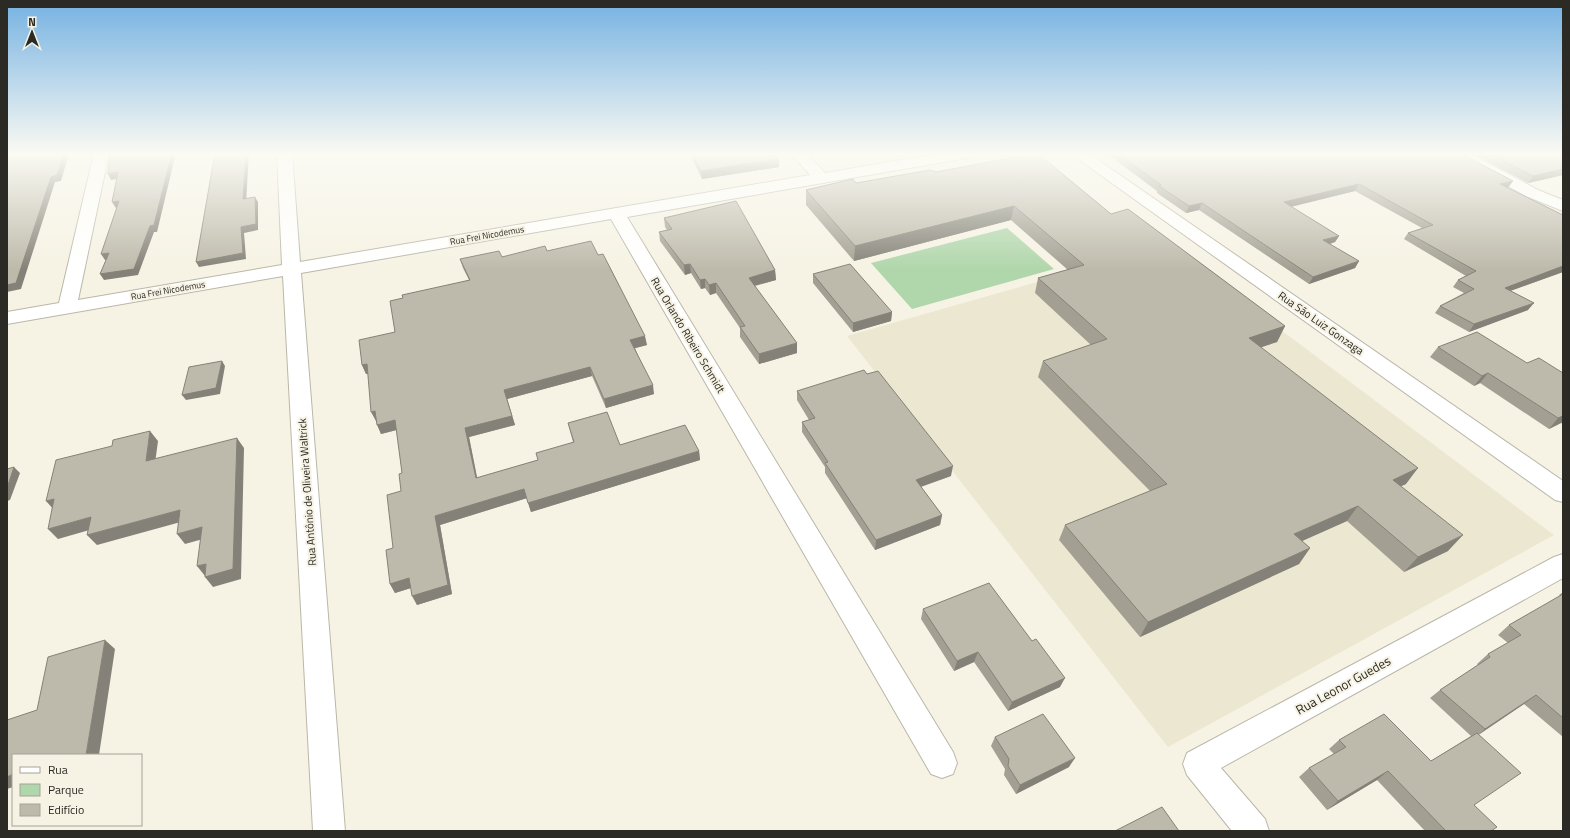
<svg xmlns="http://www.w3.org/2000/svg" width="1570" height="838" font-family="'Titillium Web',sans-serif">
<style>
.built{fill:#ebe7d0}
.green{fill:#b0d6ab}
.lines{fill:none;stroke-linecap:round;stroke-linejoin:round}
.minor-casing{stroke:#bab7a8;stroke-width:2}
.minor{fill:#fff;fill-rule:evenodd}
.wall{fill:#a3a093}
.shaded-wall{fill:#848278}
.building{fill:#bdbaab;stroke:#848278}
.labels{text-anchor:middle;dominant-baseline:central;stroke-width:4;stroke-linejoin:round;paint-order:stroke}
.far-street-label{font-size:9px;fill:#2b2a25;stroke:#f6f3e4}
.street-label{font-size:11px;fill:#2b2a25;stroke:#f6f3e4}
.near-street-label{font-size:13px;fill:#2b2a25;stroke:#f6f3e4}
</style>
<rect width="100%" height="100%" fill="#f6f3e4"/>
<!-- built -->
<path class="built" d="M1168,245L1554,535L1168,747L847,336Z"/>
<!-- green -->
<path class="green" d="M1007,228L1054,269L912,309L871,263Z"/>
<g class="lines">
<defs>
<path id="minor" d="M94,153H109L78,300L282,265L277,153H292L300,262L810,175L791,153H806L825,173L943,153H974L972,156L967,158L627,217L953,752L957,763L953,774L942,778L931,774L611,219L301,273L345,831H313L283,276L7,324V312L59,303Z
M1072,153H1088L1563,481V502L1555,500L1074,156Z
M1451,153H1469L1538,190L1563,200V211L1526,196L1454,156Z
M1563,554V578L1221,768L1265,819L1269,831H1232L1187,775L1183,764L1187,753L1554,557Z"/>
</defs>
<!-- minor casing -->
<use href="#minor" class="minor-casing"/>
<!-- minor -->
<use href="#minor" class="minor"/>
</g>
<!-- wall -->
<path class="wall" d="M689,153H773L779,159V167L702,179Z
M1106,153H1460L1508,188L1563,215V272L1510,291L1528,310L1469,332L1435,313L1440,306L1464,293L1453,287L1458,280L1466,276L1404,239L1408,233L1422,228L1355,191L1291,207L1339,236L1335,242L1330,244L1359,261L1355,268L1309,284L1199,210L1186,213L1157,193V191Z
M1471,153H1563V175L1528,183Z
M936,172L1111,214L1285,326L1277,342L1260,347L1406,484L1401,486L1448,551L1404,572L1347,521L1302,541L1310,548L1299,564L1140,637L1059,540L1065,525L1150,491L1038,377L1043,361L1091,345L1035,293L1038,278L1068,270L1011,220L854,261L806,205V190Z
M664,218L775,270L776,280L755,286L797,353L759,364L740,337V328L716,293L710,295L705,288L701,289L691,273L685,275L660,241L659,232L667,230L665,227Z
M547,251L598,255L647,345L635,348L654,394L606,408L592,376L507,399L515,425L469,437L477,478L538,460L573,442L568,423L620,445L699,451L700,460L531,512L527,498L440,525L452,594L417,605L411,588L395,593L390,584L393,548L401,491L402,473L397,430L381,434L377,421H376L368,374H366L362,365L395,332L403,298L469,280L463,268L460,259L502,257Z
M813,274L892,312L891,321L853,332L813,283Z
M1438,347L1527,363L1563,373V424L1561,423L1549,429L1480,383L1474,386L1430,357Z
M797,391L951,476L921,487L942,515L940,525L875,550L825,473V467L802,432V422L809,420L797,400Z
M1563,592V737L1524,704L1479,734L1474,805L1491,831H1425L1377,780L1327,810L1299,777L1309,768L1334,754L1329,749L1339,740L1431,761L1471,736L1430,698L1440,690L1478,665L1477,664L1488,654L1508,643L1498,635L1509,625L1560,596L1559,595Z
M923,609L1032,641L1060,687L1008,711L974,662L954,671L921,619Z
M995,737L1069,767L1016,794L1004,775L1005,769L991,746Z"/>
<!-- shaded-wall -->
<path class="shaded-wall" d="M64,153H69L61,181L55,182L21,289L7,292V285L51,177Z
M172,153H176L157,232H154L138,275L104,280L100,274Z
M246,153H249L246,204L243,199Z
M779,159V167L702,179L701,171Z
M1563,169V175L1528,183L1533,176Z
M118,172L121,178L111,180L108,174Z
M1513,181L1508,188L1500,184Z
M1359,184L1355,191L1281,209L1284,202Z
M255,197L258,202V230L244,233L246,259L199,267L196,262L241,227Z
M119,201L123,207L116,208L112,202Z
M1202,203L1199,210L1186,213L1189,206Z
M1014,206L1011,220L854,261L855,246Z
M1339,236L1335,242L1320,247L1323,240Z
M109,253L113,259L105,260L101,254Z
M1359,261L1355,268L1309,284L1313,277Z
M690,264L691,273L685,275L684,265Z
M1563,266V272L1499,295L1505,288Z
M775,270L776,280L749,287V278Z
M705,279V288L701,289L700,280Z
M716,283V293L710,295L709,285Z
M1534,303L1528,310L1469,332L1474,324Z
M892,312L891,321L853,332V323Z
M1285,326L1277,342L1241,354L1249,338Z
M645,336L647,345L632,349L630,340Z
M797,343V353L759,364V354Z
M222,361L225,366L220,394L186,400L182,395Z
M367,364L371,373L366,374L362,365Z
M590,367L592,376L507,399L515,425L469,437L479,487L476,478L465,428L504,390Z
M1488,373L1480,383L1474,386L1482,376Z
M653,385L654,394L606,408L604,399Z
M375,411L380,420L376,421L371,412Z
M1563,416V421L1561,423L1549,429L1558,418Z
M395,420L400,429L381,434L377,425Z
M150,431L158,441L154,471L146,461Z
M237,438L244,448L241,579L213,587L205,577Z
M699,451L700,460L531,512L528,503Z
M953,466L951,476L914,489L916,480Z
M14,467L20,473L10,500L7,501V488Z
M1418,468L1406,484L1381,495L1393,480Z
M524,489L527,498L440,525L452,594L417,605L412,596L435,516Z
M54,499L55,511L46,501Z
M1358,506L1347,521L1284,549L1294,534Z
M180,510L188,520L97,545L87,535Z
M942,515L940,525L875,550L876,540Z
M91,517L100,527L58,539L48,529Z
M202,527L210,537L185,544L177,534Z
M1463,535L1448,551L1404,572L1418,557Z
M1310,548L1299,564L1140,637L1148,622Z
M206,564L205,576L197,566Z
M409,578L414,587L395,593L390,584Z
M105,640L115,649L99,755H86Z
M978,652L974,662L954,671L957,661Z
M1065,678L1060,687L1008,711L1012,702Z
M1536,695L1524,704L1474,738L1485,729Z
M1075,758L1069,767L1016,794L1020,785Z
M1388,771L1377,780L1327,810L1338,801Z
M13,774V787L7,789V777Z"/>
<!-- building -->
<path class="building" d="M7,153H64L57,175L51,177L16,283L7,285Z
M110,153H172L154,225L150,226L134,269L100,274L109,253L101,254L119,201L112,202L118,172L108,174Z
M215,153H246L243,199L255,197L256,224L241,227L243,253L196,262Z
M692,153H773L779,159L701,171Z
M1037,153L1111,214L1128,209L1285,326L1249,338L1418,468L1393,480L1463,535L1418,557L1358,506L1294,534L1310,548L1148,622L1065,525L1167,484L1043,361L1107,339L1038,278L1084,265L1014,206L855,246L806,190L853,179L856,183L930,170L936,172Z
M1117,153H1460L1513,181L1500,184L1563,215V266L1505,288L1534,303L1474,324L1440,306L1474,289L1458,280L1476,271L1408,233L1433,225L1359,184L1284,202L1339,236L1323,240L1359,261L1313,277L1202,203L1189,206L1159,186L1161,185Z
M1488,153H1563V169L1533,176Z
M736,201L775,270L749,278L797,343L759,354L740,327L745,326L716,283L709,285L705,279L700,280L690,264L684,265L659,232L672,229L664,218Z
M591,241L598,255L603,254L645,336L630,340L653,385L604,399L590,367L504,390L512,416L465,428L476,478L538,460L536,453L574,442L568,423L607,412L620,445L685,425L699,451L528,503L524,489L435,516L448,585L412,596L409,578L390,584L386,550L393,548L387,495L401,491L399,474L402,473L395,420L377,425L375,411L371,412L367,364L362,365L359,340L395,332L390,301L403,298L402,295L470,280L460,259L499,251L502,257L545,246L547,251Z
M850,264L892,312L853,323L813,274Z
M1477,332L1527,363L1539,358L1563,373V416L1558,418L1488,373L1482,376L1438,347Z
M222,361L216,388L182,395L189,367Z
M864,370L867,374L878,371L953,466L916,480L942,515L876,540L825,463L828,462L802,422L815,418L797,391Z
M150,431L146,461L237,438L233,569L205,577L206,564L197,566L202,527L177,534L180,510L87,535L91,517L48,529L54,499L46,501L56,460L112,446L113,440Z
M14,467L7,488V469Z
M989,583L1032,641L1036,639L1065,678L1012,702L978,652L957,661L923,609Z
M1563,594V718L1536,695L1485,729L1440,690L1490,657L1488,654L1521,635L1509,625Z
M105,640L86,755H13V774L7,777V720L37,710L48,657Z
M1043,714L1075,758L1020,785L1008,766L1009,759L995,737Z
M1384,714L1431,761L1477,733L1521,773L1474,805L1497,827L1491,831H1446L1388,771L1338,801L1309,768L1346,747L1339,740Z
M1162,807L1179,831H1115Z"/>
<!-- sky -->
<linearGradient id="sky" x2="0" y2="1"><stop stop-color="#75b2e2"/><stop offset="0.57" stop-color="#fbfaf3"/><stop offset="1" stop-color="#fbfaf3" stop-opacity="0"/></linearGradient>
<rect width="1570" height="270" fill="url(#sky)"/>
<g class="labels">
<!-- far-street labels -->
<g class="far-street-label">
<text transform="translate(487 235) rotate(-10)">Rua Frei Nicodemus</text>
<text transform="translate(168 290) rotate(-10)">Rua Frei Nicodemus</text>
</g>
<!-- street labels -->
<g class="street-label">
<text transform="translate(1321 323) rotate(35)">Rua São Luiz Gonzaga</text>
<text transform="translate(688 335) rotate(59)">Rua Orlando Ribeiro Schmidt</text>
<text transform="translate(307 492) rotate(-94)">Rua Antônio de Oliveira Waltrick</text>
</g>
<!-- near-street labels -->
<g class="near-street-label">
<text transform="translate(1343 685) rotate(-29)">Rua Leonor Guedes</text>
</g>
</g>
<!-- border -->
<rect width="1570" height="838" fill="none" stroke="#2b2a25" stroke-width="16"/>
<!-- legend -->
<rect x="12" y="754" width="130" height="72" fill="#f6f3e4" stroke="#a5a398"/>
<rect x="20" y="767" width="20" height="6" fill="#ffffff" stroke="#a5a398"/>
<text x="48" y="774" font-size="12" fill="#2b2a25">Rua</text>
<rect x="20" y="784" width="20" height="12" fill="#b0d6ab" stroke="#a5a398"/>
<text x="48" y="794" font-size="12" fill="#2b2a25">Parque</text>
<rect x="20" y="804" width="20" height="12" fill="#bdbaab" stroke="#a5a398"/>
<text x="48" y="814" font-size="12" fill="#2b2a25">Edifício</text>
<!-- north arrow -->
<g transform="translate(32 32)" stroke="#f6f3e4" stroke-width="3" paint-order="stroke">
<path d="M0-3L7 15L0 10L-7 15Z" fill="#2b2a25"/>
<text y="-6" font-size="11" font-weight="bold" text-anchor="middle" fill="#2b2a25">N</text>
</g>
</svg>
